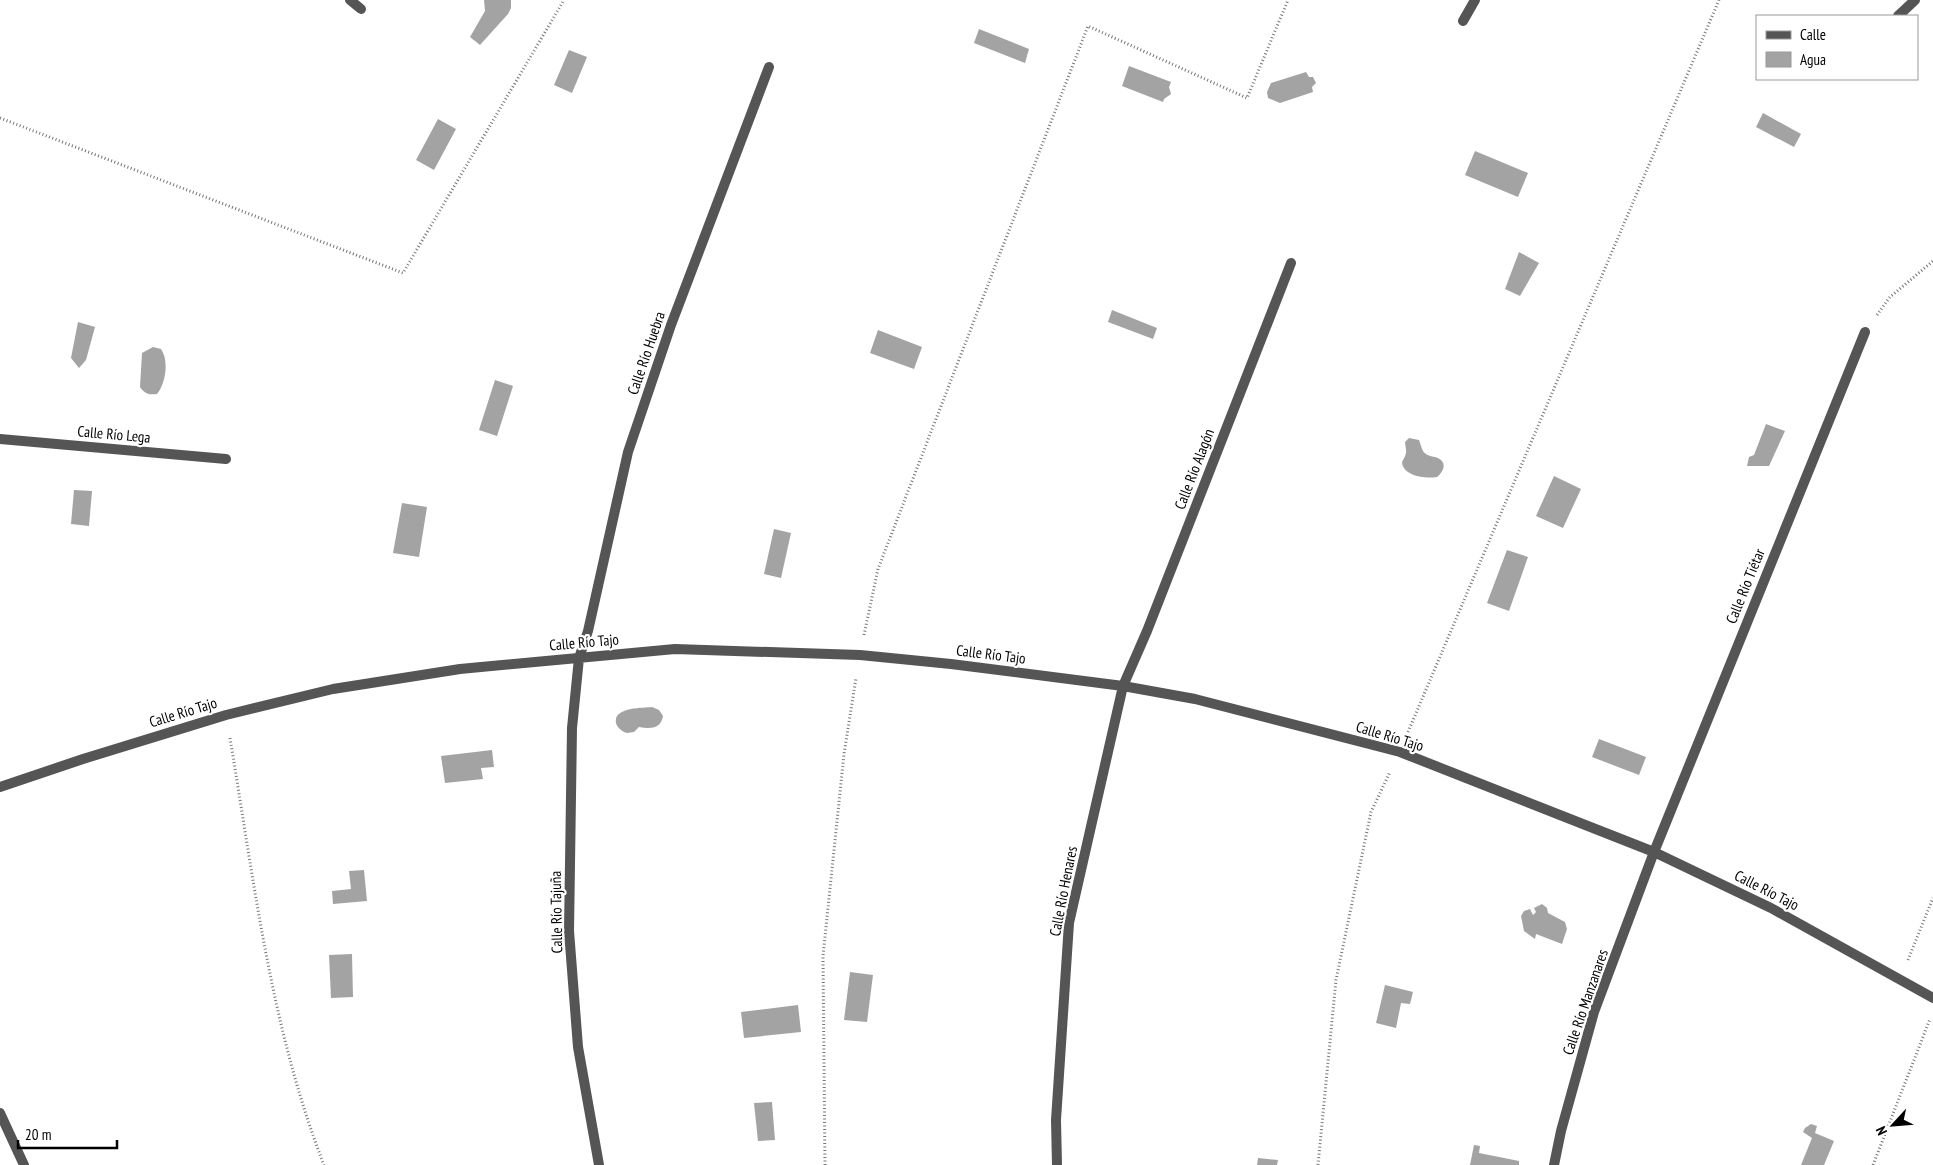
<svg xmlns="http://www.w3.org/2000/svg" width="1933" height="1165" font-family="'PT Sans Narrow',sans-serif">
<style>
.water{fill:#a3a3a3}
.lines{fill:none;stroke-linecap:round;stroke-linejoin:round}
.path{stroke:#777;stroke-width:3;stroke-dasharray:1 2.5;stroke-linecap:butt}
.minor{stroke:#555;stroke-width:10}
.labels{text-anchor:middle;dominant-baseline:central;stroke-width:4.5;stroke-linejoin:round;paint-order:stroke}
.street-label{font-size:15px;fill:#000;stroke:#fff}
</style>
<rect width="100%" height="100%" fill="#fff"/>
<!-- water -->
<path class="water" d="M484,0H511V8L508,14L480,45L470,37L485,11Z
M979,29L1029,49L1025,63L974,43Z
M569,50L587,57L572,93L554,85Z
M1129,66L1171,82L1169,87L1171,94L1164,99L1163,102L1122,86Z
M1306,72L1309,77H1313L1316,83L1312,87L1313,92L1280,103L1268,98L1267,92L1271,83Z
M1763,113L1801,134L1794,147L1756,127Z
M438,119L456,129L434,170L416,160Z
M1475,151L1528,173L1518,197L1465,175Z
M1519,252L1539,263L1520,296L1505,289Z
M1112,310L1157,328L1153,339L1108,322Z
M78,322L95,327L86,360L79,368L71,358Z
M878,330L922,347L914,369L870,353Z
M153,347L161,349C169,360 166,383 157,394C149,395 145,394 140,387L142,353Z
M495,380L513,386L497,436L479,430Z
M1766,424L1785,431L1769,466H1747L1749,457L1754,455Z
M1409,438L1419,440C1421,445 1422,452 1426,454C1430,457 1434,456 1438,458C1448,463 1443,472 1437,477C1425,479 1403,476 1402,462C1408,451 1406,453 1405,442Z
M1554,476L1581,489L1563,528L1536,516Z
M74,490L92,491L89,526L71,524Z
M402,503L427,507L419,557L393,553Z
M774,529L791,533L781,578L764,574Z
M1507,550L1528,557L1509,611L1487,603Z
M652,707L659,710L663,716C661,729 650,729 639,727L634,732L627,733C623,732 617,728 616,723C613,707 643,708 652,707Z
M1599,739L1646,757L1639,775L1592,757Z
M492,750L494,767L481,768L483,779L445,783L441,756Z
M364,870L367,901L333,904L332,891L351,889L349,871Z
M1542,904L1547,908L1548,913L1565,922L1567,929L1562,944L1536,934L1535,939L1524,931L1521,916L1524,911L1530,909L1533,915L1536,912L1534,908Z
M352,954L353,997L331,998L329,955Z
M850,972L873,975L867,1022L844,1020Z
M1385,985L1413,992L1410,1004L1401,1003L1396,1028L1376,1023Z
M798,1005L801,1032L744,1038L741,1012Z
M772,1102L775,1140L758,1141L754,1103Z
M1811,1124L1817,1126L1815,1133L1834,1141L1824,1165H1801L1812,1138L1803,1132L1805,1128Z
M1474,1145L1480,1146L1479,1153L1519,1161V1165H1470Z
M1258,1158L1278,1160L1277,1165H1257Z"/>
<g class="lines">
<!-- path -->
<path class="path" d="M0,118L403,273L564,0
M1877,315L1890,297L1933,261
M864,635L878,569L1088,26L1247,98L1288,0
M1408,732L1719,0
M230,738C254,881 271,1029 324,1165
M1908,960L1933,898
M825,1165L823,956L844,754L856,678
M1318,1165L1336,980L1371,812L1390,772
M1873,1165L1930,1019"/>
<!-- minor -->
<path class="minor" d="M350,0L361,9
M1898,16L1915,0
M1463,21L1475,0
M0,439L226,459
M0,787L83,759L226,715L333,689L460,669L675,649L860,655L951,664L1123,686L1195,699L1400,752L1654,852L1771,908L1933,998
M0,1113L24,1165
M599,1165L578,1047L569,931L572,728L579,658L588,631L628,452L671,325L769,67
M1057,1165L1056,1120L1069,923L1123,686L1147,631L1291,263
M1554,1165L1561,1131L1594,1012L1654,852L1865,332"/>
</g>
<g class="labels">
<!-- street labels -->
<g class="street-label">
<text transform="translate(646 353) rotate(-71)">Calle Río Huebra</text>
<text transform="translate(114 434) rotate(5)">Calle Río Lega</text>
<text transform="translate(1194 469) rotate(-69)">Calle Río Alagón</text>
<text transform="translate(1745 586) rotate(-68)">Calle Río Tiétar</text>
<text transform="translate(584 642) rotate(-5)">Calle Río Tajo</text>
<text transform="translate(991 654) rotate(7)">Calle Río Tajo</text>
<text transform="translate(183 712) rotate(-17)">Calle Río Tajo</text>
<text transform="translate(1390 736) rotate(17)">Calle Río Tajo</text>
<text transform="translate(1767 890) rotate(27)">Calle Río Tajo</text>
<text transform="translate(1063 891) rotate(-79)">Calle Río Henares</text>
<text transform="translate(556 912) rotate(-91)">Calle Río Tajuña</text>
<text transform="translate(1585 1002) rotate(-71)">Calle Río Manzanares</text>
</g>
</g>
<!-- legend -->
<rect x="1756" y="15" width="162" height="65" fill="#ffffff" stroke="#999999"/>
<rect x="1766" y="31" width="25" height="8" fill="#555555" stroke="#999999"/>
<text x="1800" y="40" font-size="15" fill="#000000">Calle</text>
<rect x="1766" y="52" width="25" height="15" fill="#a3a3a3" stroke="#999999"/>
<text x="1800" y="65" font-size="15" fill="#000000">Agua</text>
<!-- north arrow -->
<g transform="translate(1893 1125) rotate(244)" stroke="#ffffff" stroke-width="4" paint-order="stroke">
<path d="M0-4L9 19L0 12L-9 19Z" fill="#000000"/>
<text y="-8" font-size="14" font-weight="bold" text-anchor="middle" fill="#000000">N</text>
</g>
<!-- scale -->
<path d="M18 1140v8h99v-8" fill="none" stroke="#000000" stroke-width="2.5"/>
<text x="25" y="1140" font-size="15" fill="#000000" stroke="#ffffff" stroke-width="4" paint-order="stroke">20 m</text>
</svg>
